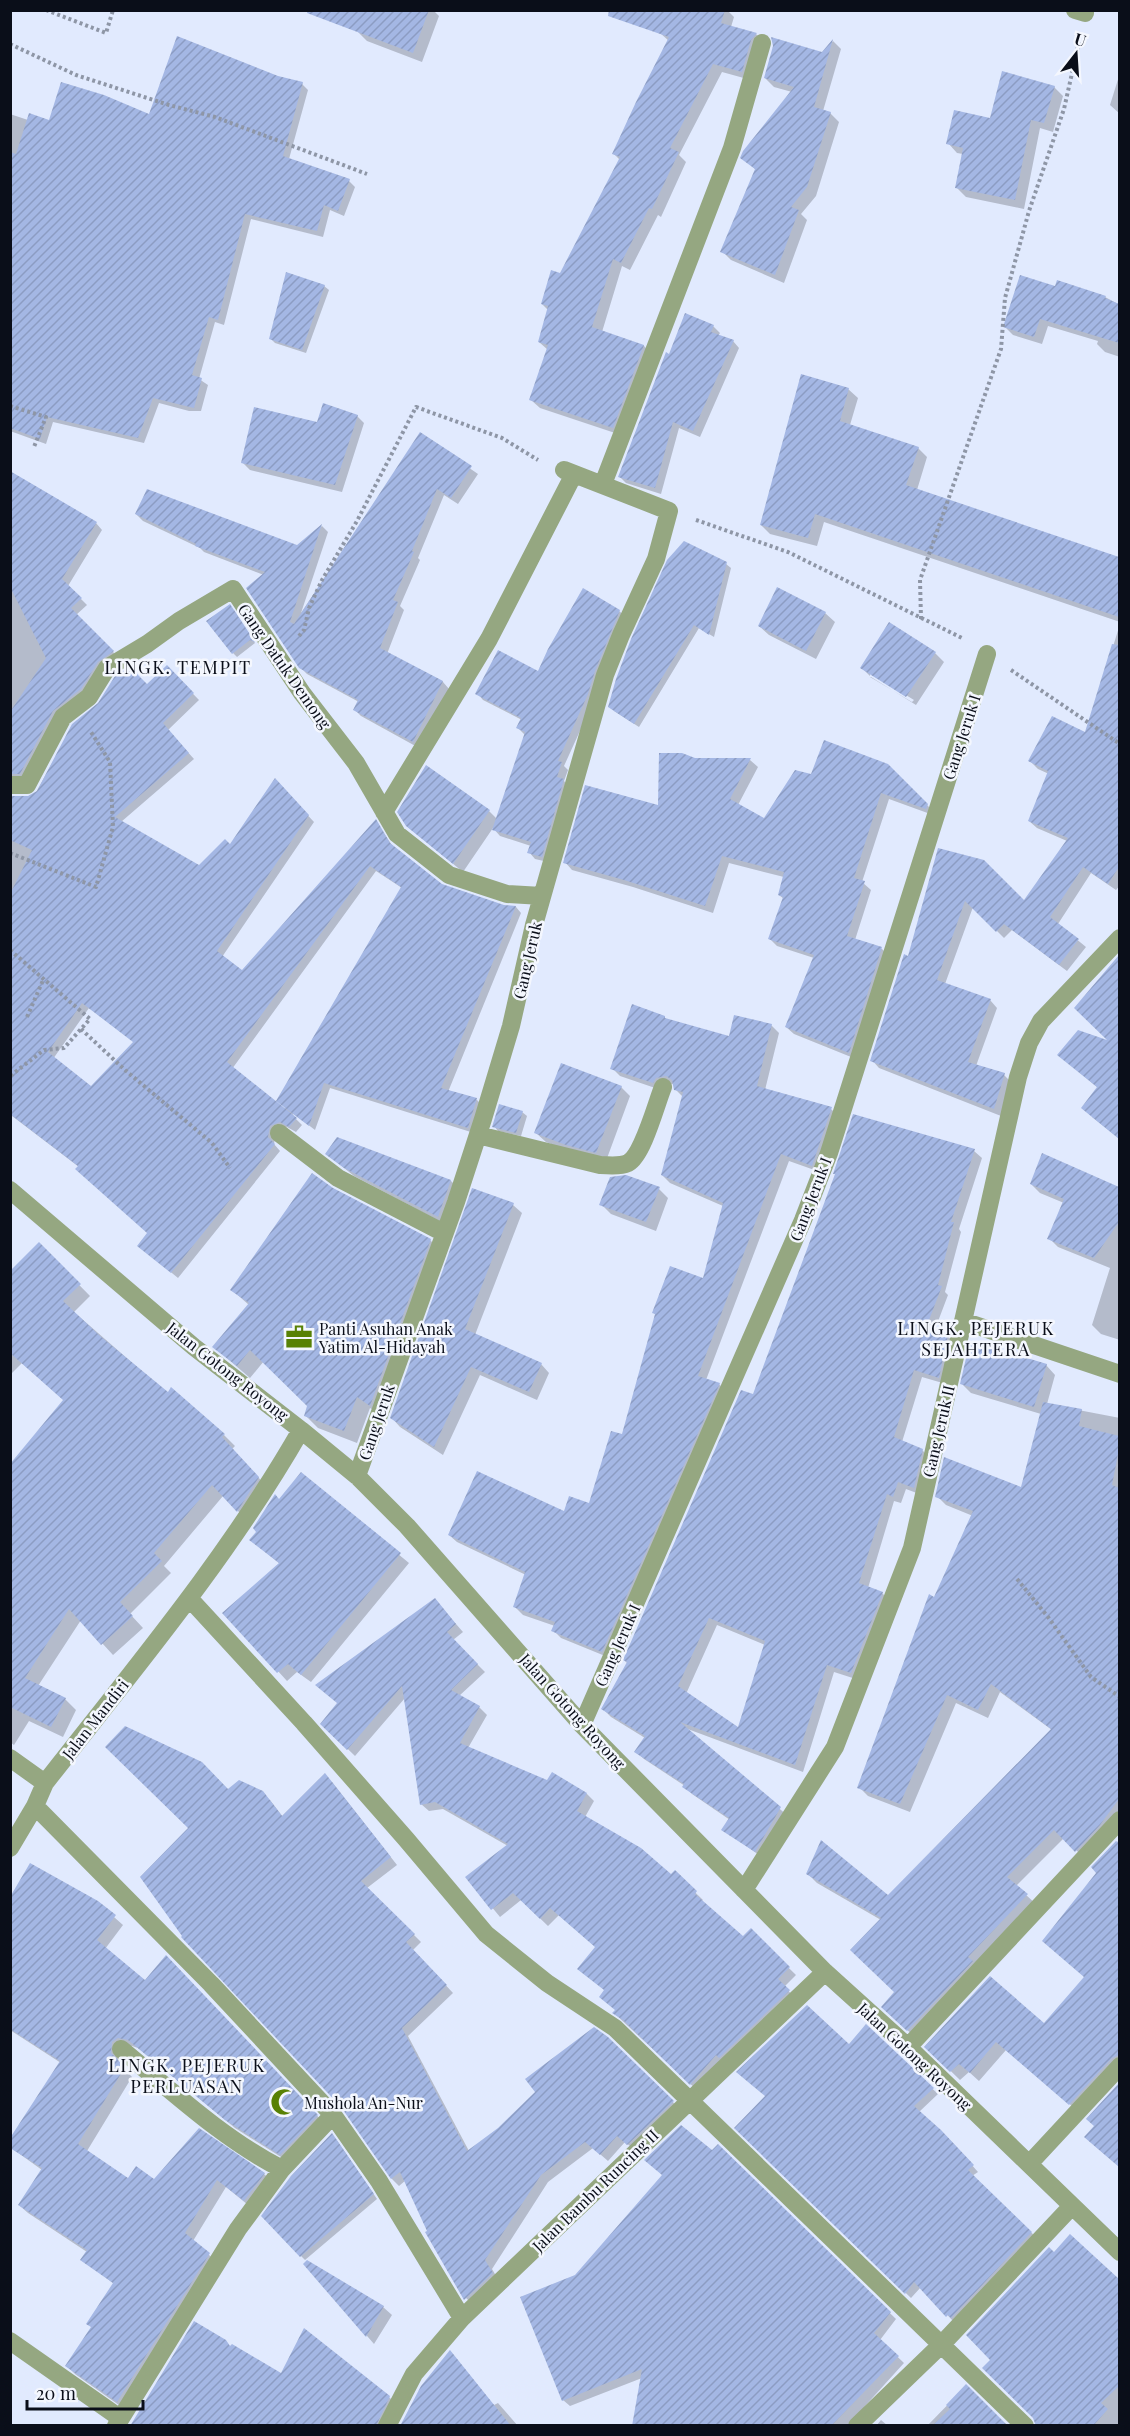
<svg xmlns="http://www.w3.org/2000/svg" width="1130" height="2436" font-family="'Playfair Display',serif">
<style>
.shadow{fill:#0003;fill-rule:evenodd}
.building{fill:url(#building-hatch);fill-rule:evenodd}
.lines{fill:none;stroke-linecap:round;stroke-linejoin:round}
.path{stroke:#8e96a6;stroke-width:4;stroke-dasharray:3 3;stroke-linecap:butt}
.minor{stroke:#95a781;stroke-width:18}
.labels{text-anchor:middle;dominant-baseline:central;stroke-width:5;stroke-linejoin:round;paint-order:stroke}
.street-label{font-size:16px;fill:#0a0e19;stroke:#f4f7fe}
.poi-label{font-size:16px;fill:#0a0e19;stroke:#f4f7fe;text-anchor:start}
.neighbourhood-label{font-size:18px;letter-spacing:1.5px;fill:#0a0e19;stroke:#f4f7fe}
</style>
<defs>
<pattern id="building-hatch" width="6" height="6" patternUnits="userSpaceOnUse" patternTransform="scale(1.5)"><rect width="6" height="6" fill="#a4b7e4"/><path d="M-1 1l2-2M0 6l6-6M5 7l2-2" fill="none" stroke="#8c9cc3"/></pattern>
</defs>
<rect width="100%" height="100%" fill="#e1eafe"/>
<!-- shadow -->
<path class="shadow" d="M366,10H433L439,16L422,62L367,41L358,32Z
M668,10H727L734,17L731,27L756,34L765,43L751,80L722,72L679,155L686,162L661,217L658,215L630,270L622,266L602,332L644,346L652,355L621,435L540,408L531,400L548,350L539,342L548,310L542,304L561,275L620,160L614,154L669,41L660,33Z
M833,41L841,49L823,111L830,113L839,122L816,196L801,214L807,220L784,283L731,260L722,251L756,170L742,157L792,92L774,87L765,78L822,54Z
M1120,73V114L1110,105Z
M278,77L302,84L308,90L289,159L349,181L355,187L344,216L330,210L323,237L251,219L224,325L215,322L199,379L208,385L201,411H189L159,403L144,443L53,422L46,444L10,431V114L28,120L50,121L150,116Z
M1054,87L1063,96L1053,132L1040,128L1024,209L966,197L957,188L963,154L957,153L948,143Z
M324,286L329,290L306,353L275,343L271,339Z
M1056,288L1105,297L1120,305V357L1105,352L1097,344L1098,341L1048,326L1042,344L1013,335L1005,327Z
M713,326L720,333L718,336L733,341L739,348L700,437L679,428L661,494L626,483L620,477L670,355Z
M848,389L858,398L850,425L918,448L927,457L917,490L1120,559V622L824,522L817,546L770,534L761,525Z
M357,416L364,423L342,492L250,470L243,463Z
M420,434L478,474L458,504L444,495L418,558L420,560L400,606L404,610L387,654L443,682L449,689L419,748L361,716L355,710L359,702L307,674L300,667L264,575L204,552L200,548L143,521L136,514L297,547L322,526L328,532L301,613Z
M10,472L96,523L102,530L68,586L87,605L76,615L119,658L26,779L10,781Z
M726,564L731,568L714,637L699,628L639,727L614,711Z
M234,610L255,643L237,657L233,653Z
M619,611L626,617L594,700L564,766L568,770L564,781L569,787L548,862L535,859L529,852L531,846L500,836L493,828L463,872L407,826L489,811L497,819L525,735L518,728L522,720L483,700L477,693L539,674Z
M825,613L835,622L816,659L769,635L759,626Z
M1120,624V718L1105,711L1096,701Z
M935,653L944,662L916,705L871,677L862,668ZM870,673L914,700L912,702L870,677Z
M167,667L199,700L168,730L194,759L121,822L199,867L230,846L275,780L314,822L222,957L242,972L376,822L394,848L442,885L503,906L516,907L521,913L448,1092L477,1100L483,1106L474,1133L330,1088L315,1130L294,1114L292,1115L302,1125L296,1132L287,1127L276,1132L274,1144L280,1151L178,1278L139,1246L149,1233L79,1167L12,1116L10,1118V798L34,796L73,725L147,686ZM376,871L402,888L284,1109L232,1069ZM89,1008L135,1042L91,1088L53,1059Z
M1094,709L1120,735V885L1116,890L1091,873L1058,924L1086,947L1067,971L1012,930L1004,938L973,907L945,984L990,1000L997,1008L976,1066L1004,1075L1011,1082L1001,1116L879,1068L872,1060L909,957L939,849L1025,902L1067,841L1037,828L1029,821L1049,774L1038,769L1030,761L1086,734Z
M695,760H750L758,767L738,805L764,820L812,776L887,765L934,812L933,815L889,799L862,882L871,890L855,940L882,949L889,956L856,1059L794,1034L786,1027L814,958L777,946L770,939L784,899L779,895L784,877L729,863L713,913L633,887L572,870L565,862L660,807Z
M1108,969L1120,978V1139L1092,1117L1098,1088L1059,1055L1113,1044Z
M664,1017L667,1020L730,1038L771,1025L779,1033L765,1090L831,1109L839,1117L820,1172L789,1161L706,1380L719,1384L726,1392L610,1658L561,1638L553,1630L555,1626L523,1615L515,1607L526,1575L457,1542L449,1535L565,1513L590,1505L623,1436L656,1315L654,1313L704,1280L723,1206L670,1183L662,1175L683,1097L675,1089L674,1084L664,1085L661,1090L620,1076L612,1068Z
M621,1087L630,1096L606,1161L576,1154L546,1142L536,1133Z
M522,1112L527,1116L521,1136L498,1131L494,1126Z
M974,1151L982,1158L959,1229L961,1232L945,1292L948,1295L934,1332L948,1336L955,1344L946,1384L922,1377L902,1442L922,1450L930,1458L922,1495L906,1489L901,1503L894,1501L868,1588L882,1593L890,1601L859,1680L834,1672L803,1772L685,1728L788,1816L763,1858L723,1829L730,1820L692,1794L685,1786L644,1759L636,1752L645,1738L611,1717L603,1709L628,1664L624,1660L754,1396ZM717,1625L765,1645L739,1729L686,1694Z
M327,1154L451,1181L459,1189L447,1225L354,1176Z
M1043,1155L1120,1189V1340L1101,1334L1092,1325L1110,1268L1058,1247L1049,1238L1064,1203L1040,1193L1031,1184Z
M332,1189L430,1240L443,1253L383,1417L370,1408L357,1443L318,1428L305,1415L309,1406L264,1361L250,1378L214,1347L249,1305L232,1290Z
M659,1189L668,1198L656,1231L611,1214L601,1204Z
M473,1190L513,1205L522,1213L475,1335L541,1364L549,1373L537,1400L480,1375L443,1455L400,1427L392,1418Z
M39,1244L90,1296L74,1312L168,1394L171,1390L224,1435L235,1446L232,1449L269,1489L248,1521L223,1496L164,1566L171,1573L130,1614L143,1628L113,1655L81,1620L38,1686L65,1699L76,1710L63,1737L29,1721L14,1745L10,1742V1466L65,1401L22,1363L10,1375V1273Z
M1046,1365L1055,1375L1047,1404L1120,1418V1823L1085,1859L1064,1838L1016,1886L1036,1904L917,2039L892,2016L896,1992L881,1920L817,1883L808,1874L888,1897L1052,1730L1000,1692L988,1718L956,1703L910,1812L868,1796L859,1787L935,1599L973,1516L946,1505L937,1496L1022,1489L1041,1414L971,1393L962,1384Z
M301,1474L409,1563L311,1682L297,1672L287,1681L225,1613L280,1564L251,1540Z
M435,1600L463,1632L453,1640L485,1672L459,1696L479,1707L487,1715L468,1748L548,1782L553,1774L587,1794L594,1801L585,1817L671,1876L675,1873L703,1900L701,1902L743,1938L751,1931L796,1975L784,1987L796,1998L698,2091L614,2013L616,2011L605,1991L597,1948L559,1915L548,1926L521,1900L500,1917L467,1877L508,1846L443,1809L429,1811L421,1804L405,1698L355,1756L322,1724Z
M332,1782L397,1865L367,1888L421,1942L413,1950L453,1993L408,2036L469,2151L499,2129L607,2038L680,2109L636,2151L625,2142L608,2161L593,2148L548,2182L492,2269L499,2281L471,2303L463,2295L406,2180L399,2186L392,2179L343,2107L228,1791L270,1800L283,1817Z
M1120,1839V2069L1079,2112L1006,2050L979,2081L969,2072L960,2080L926,2047L1044,2025L1086,1978L1098,1872L1093,1867Z
M10,1900L97,1902L123,1925L105,1949L145,1982L174,1965L325,2124L289,2162L235,2128L138,2048L132,2046L121,2049L118,2056L119,2063L132,2077L87,2151L129,2180L155,2181L199,2130L264,2174L273,2182L253,2209L226,2187L193,2241L217,2262L126,2410L75,2374L67,2366L92,2328L114,2284L82,2259L87,2252L28,2213L19,2205L42,2170L10,2147L61,2063L10,2030Z
M866,2026L938,2094L919,2112L947,2137L978,2172L972,2176L1037,2238L953,2321L921,2287L911,2298L736,2128L849,2046Z
M1120,2085V2167L1095,2146L1096,2127L1088,2119Z
M336,2139L377,2199L305,2260L301,2256Z
M718,2146L896,2319L880,2340L904,2363L865,2406L856,2426H634L642,2378L570,2406L563,2400L576,2276Z
M1054,2254L1114,2276L1120,2282L1096,2308L1120,2331V2426H1037L1035,2418L992,2360Z
M307,2262L383,2307L392,2315L374,2344L305,2264Z
M230,2347L282,2375L389,2397L396,2404L386,2426H373Z
M966,2386L1006,2426H927Z
M498,2403L518,2426H402L494,2405Z
M881,2420L888,2426H876Z"/>
<!-- building -->
<path class="building" d="M308,10H429L413,53L307,13Z
M609,10H725L721,23L757,33L751,40L742,72L713,64L670,148L679,152L652,209L649,208L621,263L613,259L592,327L644,345L613,428L529,400L548,345L538,342L548,306L541,304L551,270L560,273L620,157L612,154L636,102L669,37L608,16Z
M177,36L278,76L303,82L283,156L350,179L338,211L324,205L317,231L245,214L218,320L209,317L192,375L202,378L194,408L153,398L138,438L47,417L40,439L10,428V152L16,154L29,113L49,120L61,82L104,95L149,114Z
M771,37L822,52L833,39L814,107L831,112L807,187L791,207L799,210L775,275L720,252L755,169L740,158L743,151L794,87L764,78L773,46Z
M1002,71L1055,86L1044,123L1031,120L1015,200L955,188L963,148L946,144L954,110L990,118Z
M286,272L325,285L302,350L269,339Z
M1020,275L1055,286L1057,280L1106,296L1105,298L1119,304V343L1040,319L1034,337L1003,327Z
M685,313L714,325L711,332L734,340L693,431L673,422L655,488L618,477L666,352L669,354Z
M801,374L849,388L840,421L919,447L906,485L1119,557V617L815,514L808,538L760,525Z
M323,403L358,415L335,485L241,463L254,407L317,422Z
M420,432L472,466L451,498L437,489L412,551L414,552L393,600L398,602L380,648L443,681L413,742L353,710L358,700L299,668L246,588L265,572L195,546L196,544L135,514L147,489L297,545L322,524L290,622L294,624Z
M10,471L97,522L62,579L82,598L71,608L114,651L98,662L81,689L53,711L20,774H10V712L46,658L10,587Z
M684,541L727,562L709,635L694,625L634,724L608,707L616,679L631,639L667,560Z
M777,587L826,612L806,651L758,626Z
M583,588L620,610L595,671L588,694L558,761L562,762L557,777L564,779L542,857L527,853L531,842L492,830L525,732L516,728L521,718L475,694L498,650L538,671L548,649Z
M230,604L255,642L250,640L232,654L206,621Z
M889,622L936,652L906,697L860,668Z
M1112,644L1119,645V867L1108,884L1083,867L1050,917L1079,939L1059,965L1004,924L996,932L965,901L937,980L991,999L968,1062L1005,1073L994,1109L870,1061L904,954L908,956L938,848L984,860L1024,900L1068,838L1028,821L1048,771L1028,761L1052,716L1085,732Z
M167,665L194,693L163,723L189,753L115,817L199,865L225,839L230,844L275,778L309,815L217,951L242,970L376,819L390,843L442,884L504,905L516,906L441,1088L477,1098L468,1128L324,1083L309,1126L276,1101L401,887L370,866L227,1062L297,1118L289,1127L280,1122L270,1126L268,1137L275,1144L171,1273L137,1246L147,1233L75,1169L78,1166L10,1114V894L32,850L10,840V796H28L37,791L72,724L98,703L115,676L130,667L147,684ZM82,1003L133,1042L91,1086L48,1052Z
M824,740L888,764L928,804L926,809L881,793L854,878L865,881L847,936L882,947L849,1053L785,1027L814,955L768,939L783,897L778,895L784,872L722,856L705,906L624,880L563,863L585,785L658,805L659,753H682L695,758H751L730,799L764,818L795,770L811,774Z
M426,765L490,810L453,864L406,826L397,812Z
M1119,955V1139L1081,1108L1097,1087L1057,1055L1078,1030L1107,1040L1074,1008Z
M632,1004L665,1016V1018L729,1036L734,1015L772,1024L757,1086L832,1107L812,1166L781,1154L698,1376L720,1383L602,1652L551,1631L555,1622L513,1607L525,1572L448,1535L477,1471L564,1511L569,1496L589,1503L611,1431L622,1434L655,1314L652,1313L670,1266L703,1278L723,1203L661,1175L683,1092L674,1090L672,1080L666,1076L656,1078L653,1083L610,1069Z
M561,1063L622,1086L596,1153L566,1145L534,1133Z
M499,1104L523,1111L516,1133L492,1127Z
M853,1114L975,1149L951,1222H954L938,1285L942,1286L926,1328L948,1335L939,1378L914,1370L894,1437L923,1449L914,1488L898,1482L893,1497L887,1494L859,1583L883,1592L851,1673L827,1665L795,1765L680,1722L781,1807L755,1852L721,1830L729,1818L682,1787L684,1784L634,1752L645,1736L601,1709L627,1662L623,1660L741,1390L753,1394L835,1174H833ZM709,1618L765,1641L738,1727L678,1686Z
M337,1137L451,1180L438,1217L344,1168L325,1154Z
M1042,1153L1119,1187V1222L1094,1258L1047,1239L1064,1199L1030,1184Z
M312,1173L333,1188L431,1239L370,1406L357,1397L344,1431L304,1416L307,1406L250,1350L237,1366L212,1347L249,1303L230,1290Z
M626,1175L660,1187L646,1222L599,1205L610,1177Z
M472,1188L514,1203L465,1329L542,1363L529,1392L471,1367L434,1447L390,1418Z
M39,1242L81,1284L63,1301L100,1336L168,1392L171,1387L225,1434L222,1437L259,1477L237,1512L212,1485L154,1553L162,1561L120,1602L133,1616L101,1645L69,1609L25,1678L66,1698L51,1727L10,1707V1464L63,1400L10,1353V1271Z
M970,1341L1047,1364L1034,1407L960,1384Z
M1043,1402L1082,1409L1079,1426L1119,1436V1449L1112,1485L1119,1488V1799L1100,1825L1075,1852L1054,1830L1007,1877L1028,1894L968,1957L973,1961L907,2031L881,2007L894,1992L850,1950L881,1918L806,1874L821,1840L888,1895L1051,1729L991,1684L978,1710L947,1695L900,1804L857,1788L929,1594L934,1597L973,1511L935,1497L944,1457L1021,1487Z
M301,1472L401,1553L301,1675L288,1664L277,1673L222,1613L279,1563L249,1540L256,1532L253,1528L275,1494L279,1499Z
M435,1598L456,1624L447,1632L478,1664L451,1690L480,1706L460,1743L547,1780L552,1772L587,1793L577,1811L641,1848L671,1874L675,1870L697,1891L695,1894L743,1936L751,1928L790,1967L778,1979L790,1990L719,2058L716,2055L690,2085L623,2020L612,2013L615,2010L599,1997L604,1990L577,1969L595,1947L550,1908L540,1919L513,1893L491,1910L465,1877L508,1844L435,1802L420,1805L402,1686L347,1750L320,1724L337,1703L315,1685Z
M125,1726L202,1762L228,1789L239,1780L263,1791L282,1816L325,1773L391,1857L361,1881L415,1934L406,1942L447,1985L402,2028L467,2151L498,2128L535,2092L525,2079L594,2027L608,2037L674,2101L627,2145L617,2136L600,2155L585,2142L541,2175L485,2260L493,2273L464,2300L425,2232L427,2231L400,2172L391,2179L341,2107L181,1937L182,1936L140,1877L188,1828L105,1747Z
M1116,1841L1119,1843V2055L1112,2058L1069,2105L996,2042L970,2073L959,2064L950,2072L924,2047L990,1976L1044,2023L1084,1977L1042,1941L1096,1873L1091,1867Z
M30,1863L98,1901L116,1915L97,1940L145,1980L166,1955L318,2115L280,2155L225,2120L128,2040L118,2038L112,2042L111,2053L125,2067L78,2144L128,2178L136,2166L154,2179L199,2128L265,2173L244,2201L217,2180L185,2233L210,2253L117,2402L65,2366L91,2327L86,2324L113,2283L80,2260L87,2250L18,2205L42,2168L10,2148V2138L60,2061L10,2029V1897Z
M807,2005L849,2044L866,2024L934,2088L914,2106L941,2130L974,2165L968,2170L1032,2232L951,2318L948,2315L946,2317L914,2282L905,2294L734,2128L765,2096L736,2072Z
M1119,2083V2167L1084,2137L1094,2126L1086,2119Z
M681,2125L712,2150L718,2144L891,2312L874,2333L899,2356L831,2426H632L642,2369L562,2401L520,2297L575,2275L662,2175L644,2160Z
M332,2133L374,2194L300,2257L261,2216L291,2176Z
M1070,2234L1119,2279V2386L1101,2403L1108,2409L1093,2426H1036L1033,2418L982,2368L990,2360L966,2335L1049,2247L1054,2252Z
M307,2260L384,2306L366,2337L303,2264Z
M194,2321L226,2340L230,2346L232,2344L281,2373L304,2328L390,2396L376,2426H130Z
M450,2350L511,2426H400L421,2386Z
M966,2384L1008,2426H932L950,2409L946,2405Z"/>
<g class="lines">
<!-- path -->
<path class="path" d="M46,10L106,33L113,10
M10,44L76,75L169,105L215,117L367,174
M10,406L46,417L34,447
M696,520L788,552L962,638
M921,619L920,580L1001,349L1005,298L1029,211L1064,109L1079,42
M299,636L304,630L309,608L322,580L357,521L416,407L502,438L538,460
M1011,670L1120,744
M10,853L96,887L113,827L110,762L91,732
M10,950L90,1019L64,1048L44,1050L10,1076
M27,1017L44,978
M81,1029L125,1070L212,1143L230,1168
M1017,1579L1048,1617L1091,1677L1120,1697"/>
<!-- minor -->
<path class="minor" d="M1075,10L1085,13V10
M603,484L732,148L762,43
M10,785H27L63,717L89,697L107,668L147,644L179,621L233,589L302,693L356,763L397,834L449,875L507,894L542,896
M384,812L489,639L574,474
M279,1133L338,1178L444,1233
M478,1135L600,1165C609,1165 619,1167 628,1163C643,1155 656,1104 663,1087
M10,1190L194,1347L301,1430L357,1476L407,1526L582,1725L825,1972L908,2047L1120,2252
M963,1321L1120,1374
M301,1430C229,1556 134,1669 45,1783L35,1806L211,1984L333,2115L379,2181L462,2318
M357,1476L456,1202L483,1119L511,1026L534,925L605,675L621,635L656,559L669,511L564,470
M189,1598L304,1723L406,1839L486,1934L547,1983L615,2028L1025,2426
M582,1725L803,1220L829,1153L987,654
M10,1758L45,1783
M10,1848L35,1806
M744,1890L835,1747L912,1548L1018,1077L1029,1043L1041,1021L1120,938
M908,2047L1120,1820
M121,2049C172,2091 223,2139 282,2169
M1029,2164L1120,2066
M10,2341L120,2418
M116,2426L238,2229L282,2169L333,2115
M387,2426L414,2374L462,2318L825,1972
M857,2426L942,2344L1071,2207"/>
</g>
<!-- icons -->
<defs>
<symbol id="office-bare" viewBox="-9 -9 18 18"><path d="M-6-3h4V-5.5h4V-3h4V5H-6ZM-1-4.5V-3h2v-1.5ZM-6 0V1H6V0Z" fill="#588105" stroke="#f4f7fe" stroke-width="2.5" paint-order="stroke"/></symbol>
<symbol id="mosque-bare" viewBox="-9 -9 18 18"><path d="M3.5-4.9A6 6 0 1 0 3.5 4.9A5 5 0 1 1 3.5-4.9Z" fill="#588105" stroke="#f4f7fe" stroke-width="2.5" paint-order="stroke"/></symbol>
</defs>
<g fill-rule="evenodd">
<use href="#office-bare" x="280" y="1318" width="38" height="38"/>
<use href="#mosque-bare" x="265" y="2083" width="38" height="38"/>
</g>
<g class="labels">
<!-- street labels -->
<g class="street-label">
<text transform="translate(285 666) rotate(55)">Gang Datuk Demong</text>
<text transform="translate(961 737) rotate(-72)">Gang Jeruk I</text>
<text transform="translate(527 960) rotate(-77)">Gang Jeruk</text>
<text transform="translate(810 1199) rotate(-69)">Gang Jeruk I</text>
<text transform="translate(228 1371) rotate(38)">Jalan Gotong Royong</text>
<text transform="translate(376 1422) rotate(-71)">Gang Jeruk</text>
<text transform="translate(938 1431) rotate(-77)">Gang Jeruk II</text>
<text transform="translate(617 1645) rotate(-66)">Gang Jeruk I</text>
<text transform="translate(573 1711) rotate(48)">Jalan Gotong Royong</text>
<text transform="translate(95 1719) rotate(-52)">Jalan Mandiri</text>
<text transform="translate(915 2056) rotate(43)">Jalan Gotong Royong</text>
<text transform="translate(595 2190) rotate(-44)">Jalan Bambu Runcing II</text>
</g>
<!-- poi labels -->
<g class="poi-label">
<text x="319" y="1328">Panti Asuhan Anak<tspan x="319" dy="18">Yatim Al-Hidayah</tspan></text>
<text x="304" y="2102">Mushola An-Nur</text>
</g>
<!-- neighbourhood labels -->
<g class="neighbourhood-label">
<text x="178" y="667">LINGK. TEMPIT</text>
<text x="976" y="1328">LINGK. PEJERUK<tspan x="976" dy="21">SEJAHTERA</tspan></text>
<text x="187" y="2065">LINGK. PEJERUK<tspan x="187" dy="21">PERLUASAN</tspan></text>
</g>
</g>
<!-- border -->
<rect width="1130" height="2436" fill="none" stroke="#0a0e19" stroke-width="24"/>
<!-- north arrow -->
<g transform="translate(1076 54) rotate(17)" stroke="#f4f7fe" stroke-width="4.5" paint-order="stroke">
<path d="M0-4.5L10 22L0 15L-10 22Z" fill="#0a0e19"/>
<text y="-9" font-size="16" font-weight="bold" text-anchor="middle" fill="#0a0e19">U</text>
</g>
<!-- scale -->
<path d="M27 2400v9h116v-9" fill="none" stroke="#0a0e19" stroke-width="3"/>
<text x="36" y="2400" font-size="18" fill="#0a0e19" stroke="#f4f7fe" stroke-width="4.5" paint-order="stroke">20 m</text>
</svg>
